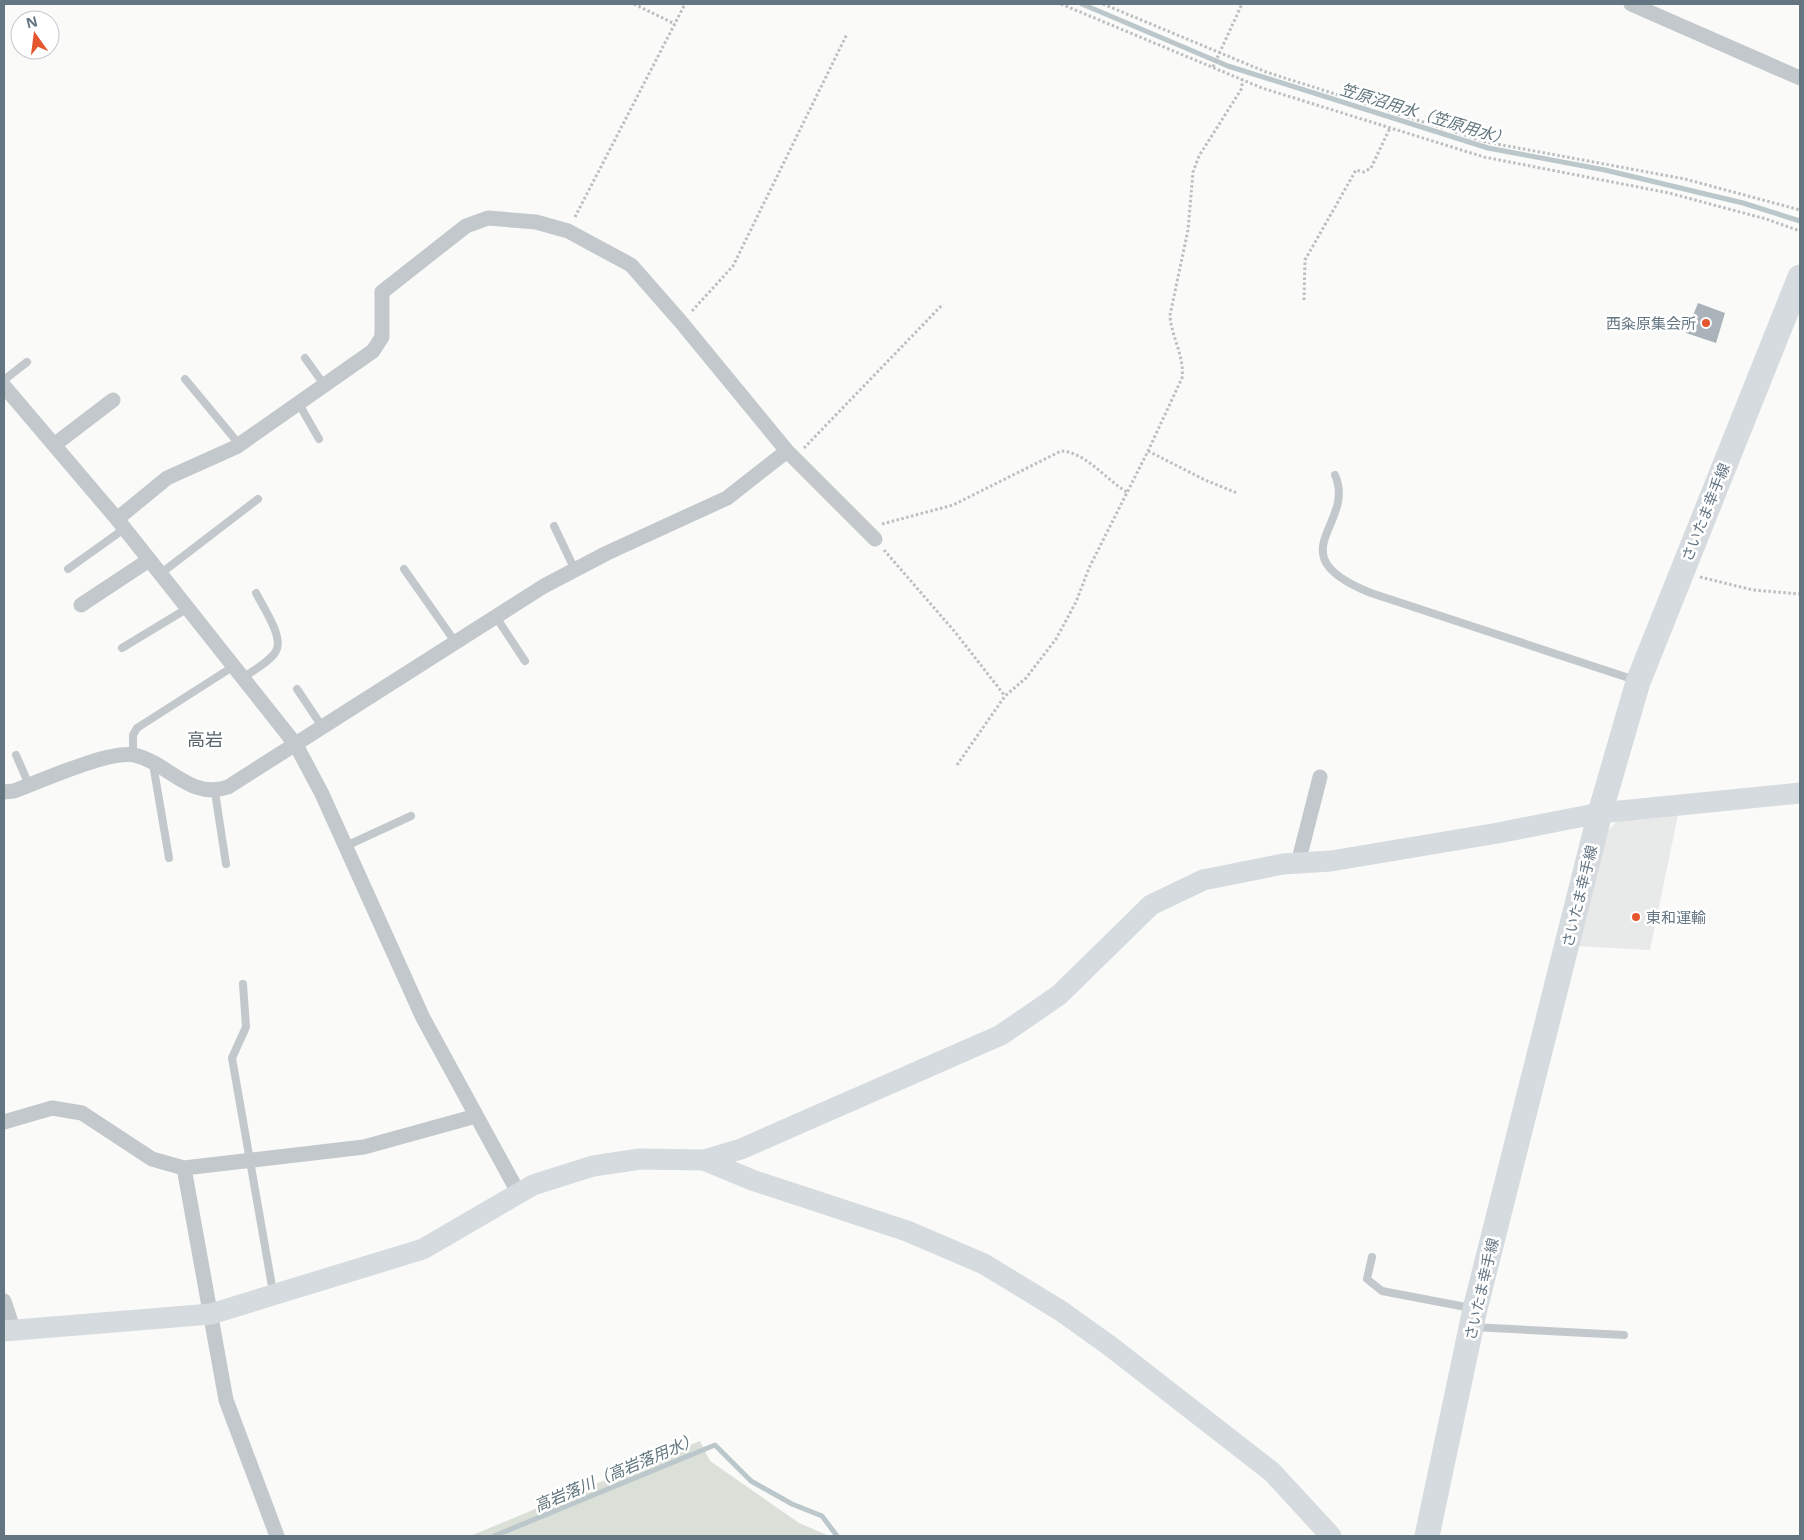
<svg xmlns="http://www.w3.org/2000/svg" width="1804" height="1540" font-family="'Open Sans','Noto Sans JP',sans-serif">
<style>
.built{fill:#e8e9e9}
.green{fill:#dadfd7}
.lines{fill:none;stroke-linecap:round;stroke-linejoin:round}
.stream{stroke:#bbc7cb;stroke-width:5}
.building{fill:#aab3b9}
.path{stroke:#bbbfc2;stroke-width:3;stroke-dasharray:2.5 2.5;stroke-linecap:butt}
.lane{stroke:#c3c8cc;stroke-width:8}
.street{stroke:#c3c8cc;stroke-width:15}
.secondary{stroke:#d6dbdf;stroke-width:21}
.primary{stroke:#d6dbdf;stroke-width:25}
.poi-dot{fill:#e4572e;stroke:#fff;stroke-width:2}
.labels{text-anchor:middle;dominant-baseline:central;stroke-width:5;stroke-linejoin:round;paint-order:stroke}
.poi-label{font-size:15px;fill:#657683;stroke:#fff;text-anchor:end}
.street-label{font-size:15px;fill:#657683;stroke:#fff}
.water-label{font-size:16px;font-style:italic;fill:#60757c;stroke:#fff}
.quarter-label{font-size:18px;fill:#57646e;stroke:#fff}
</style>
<rect width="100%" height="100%" fill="#fafaf8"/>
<!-- built -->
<path class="built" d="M1678,815L1650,950L1576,946L1603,836L1617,821Z"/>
<!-- green -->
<path class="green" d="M700,1441L710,1461L799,1523L829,1536H470Z"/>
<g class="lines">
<!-- stream -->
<path class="stream" d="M1082,4L1228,66L1488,148L1605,170L1743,203L1800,221
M494,1536L715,1445L751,1481L792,1504L822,1516L837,1536"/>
</g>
<!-- building -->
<path class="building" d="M1698,303L1725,313L1716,343L1686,333Z"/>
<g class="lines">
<!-- path -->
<path class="path" d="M634,4L675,24
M1061,4L1262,88L1484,157L1669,193L1766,219L1800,231
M1103,4L1266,72L1486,142L1685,179L1800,210
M1213,67L1242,4
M575,217L685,4
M1304,300L1305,260L1356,170L1364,172L1371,168L1390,128
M692,311L733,266L847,34
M804,448L943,304
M1148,451L1205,480L1237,493
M882,524L953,505L1061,451C1086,452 1106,480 1127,492
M884,550L955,632L1005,696
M1700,577L1753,590L1800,594
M957,765L1005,696L1026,678L1056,639L1076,602L1089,568L1148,451L1182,378C1185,357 1171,336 1170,315L1188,230L1193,172L1199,156L1242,88V79"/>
<!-- lane -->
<path class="lane" d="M305,358L325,386
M185,379L239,444
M4,380L27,362
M299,404L319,439
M1335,475C1357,525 1274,554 1371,593L1635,680
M554,526L575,570
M68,569L124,529
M404,569L456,643
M160,574L258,499
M496,617L525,661
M122,648L188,608
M243,678C252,671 271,661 276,651C284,637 263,607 256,593
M297,689L323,728
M16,755L29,785
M133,755V735L137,728L234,666
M153,764L169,858
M215,792L226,864
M346,846L411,816
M243,984L246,1027L232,1058L273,1292
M1372,1257L1367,1279L1382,1291L1471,1308
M1473,1327L1624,1335"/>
<!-- street -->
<path class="street" d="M1631,4L1800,78
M4,386L117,519L296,745L322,794L423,1018L518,1192
M54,445L113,400
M117,519L167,478L236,447L373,351L382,337V292L466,226L488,218L536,222L568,231L631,265L681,322L787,451L875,539
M81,605L149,560
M4,792L14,791C41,781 109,750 134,755C169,763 189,800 228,787L544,586L607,553L727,498L787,451
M1298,863L1320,777
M4,1122L52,1108L82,1113L152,1159L184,1168L364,1147L476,1116
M184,1168L226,1400L277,1536
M4,1301L14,1331"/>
<!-- secondary -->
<path class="secondary" d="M704,1160L752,1180L907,1231L984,1264L1061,1311L1110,1346L1272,1472L1331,1536
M4,1331L211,1314L423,1249L533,1185L593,1166L640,1159L704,1160L741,1149L1001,1035L1059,995L1151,905L1203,880L1283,864L1331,861L1498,833L1600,813L1800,793"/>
<!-- primary -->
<path class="primary" d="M1427,1536L1475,1309L1600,813L1638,682L1800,277"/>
</g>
<!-- markers -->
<g class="poi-dot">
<circle cx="1706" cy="323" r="5"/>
<circle cx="1636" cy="917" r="5"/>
</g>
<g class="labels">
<!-- poi labels -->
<g class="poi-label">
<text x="1696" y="323">西粂原集会所</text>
<text x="1646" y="917" text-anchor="start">東和運輸</text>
</g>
<!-- street labels -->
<g class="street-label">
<text transform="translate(1705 512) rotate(-68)">さいたま幸手線</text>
<text transform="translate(1579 896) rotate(-76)">さいたま幸手線</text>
<text transform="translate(1481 1289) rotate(-77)">さいたま幸手線</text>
</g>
<!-- water labels -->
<g class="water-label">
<text transform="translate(1425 114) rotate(17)">笠原沼用水（笠原用水）</text>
<text transform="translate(616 1472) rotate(-23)">高岩落川（高岩落用水）</text>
</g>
<!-- quarter labels -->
<g class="quarter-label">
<text x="205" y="739">高岩</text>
</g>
</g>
<!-- border -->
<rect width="1804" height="1540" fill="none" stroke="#657683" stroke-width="10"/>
<!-- north arrow -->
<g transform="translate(35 35) rotate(346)"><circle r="24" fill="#ffffff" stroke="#c1c8cd"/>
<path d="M0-4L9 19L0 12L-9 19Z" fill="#e4572e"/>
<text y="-8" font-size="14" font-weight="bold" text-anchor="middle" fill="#657683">N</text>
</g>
</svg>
